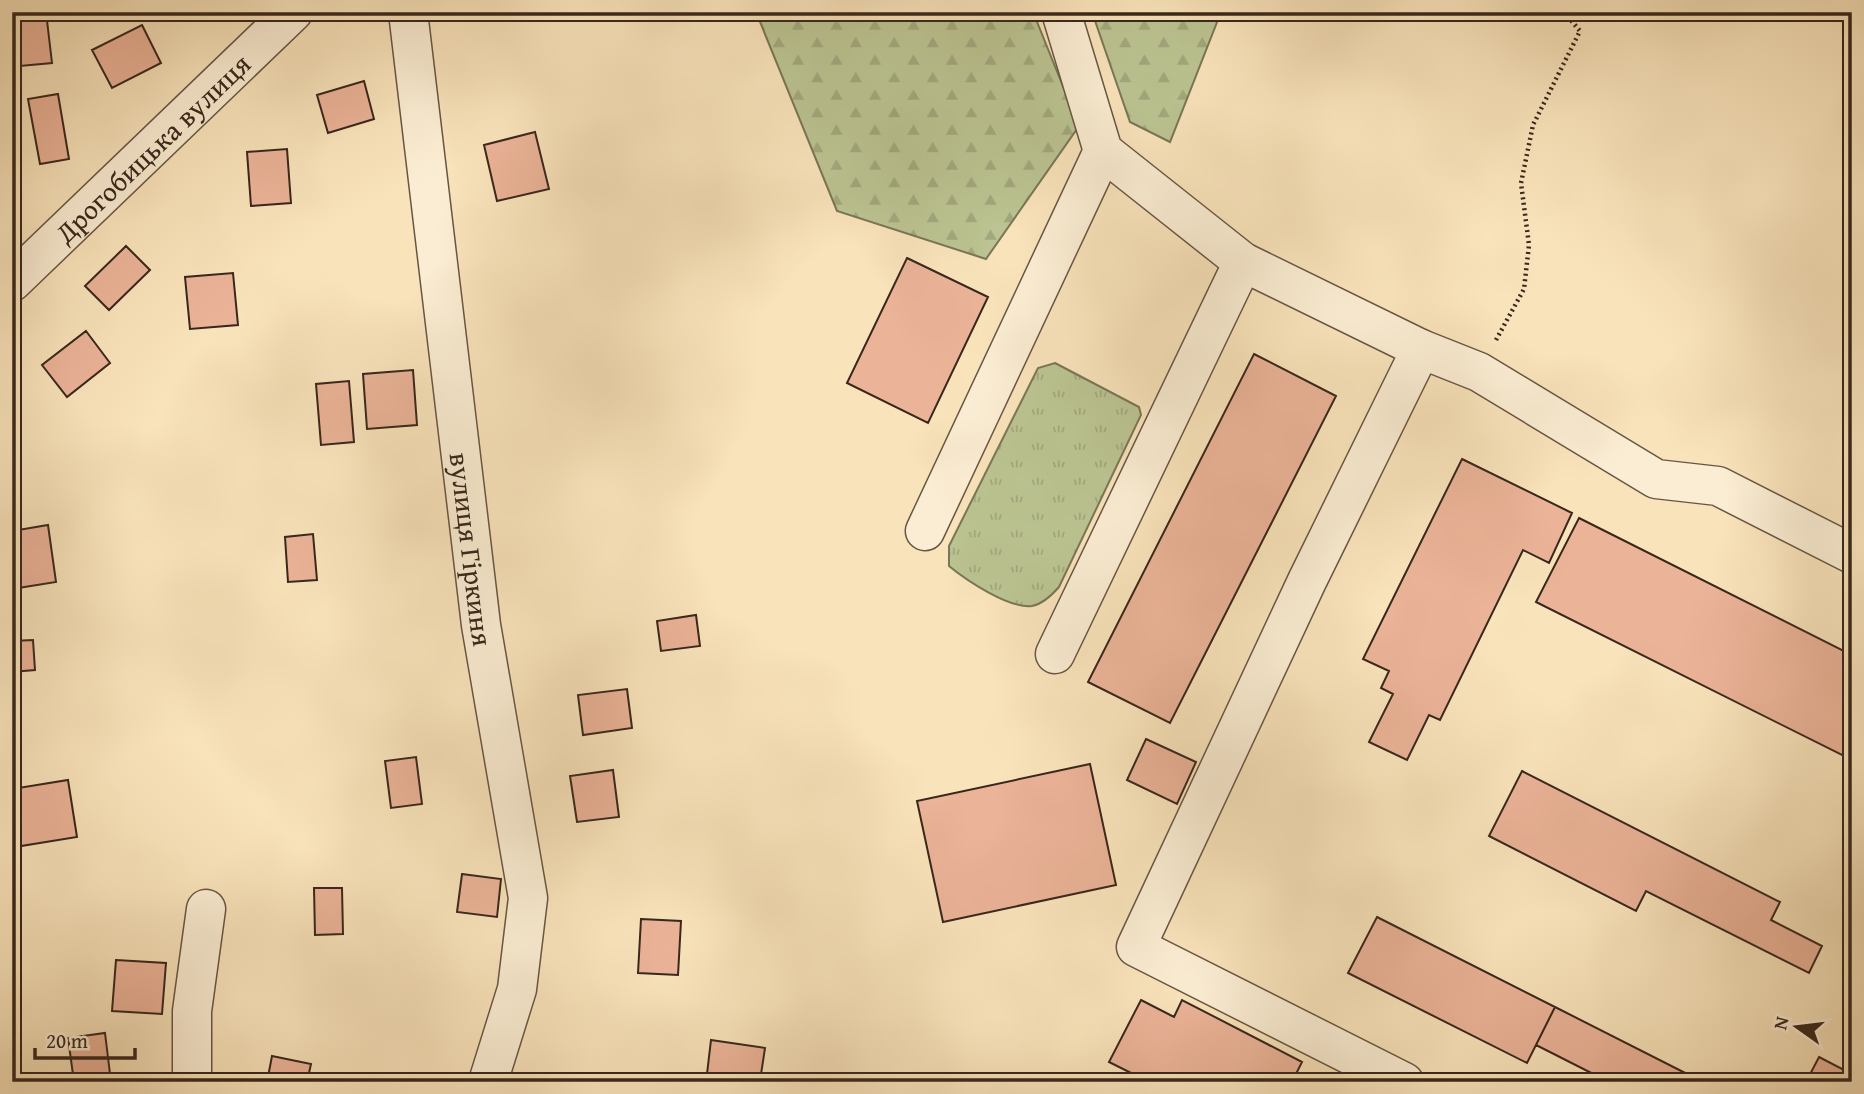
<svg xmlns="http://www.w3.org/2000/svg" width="1864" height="1094" font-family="'Gentium Book Plus',serif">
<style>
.grass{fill:url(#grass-tufts);stroke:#7a7657;stroke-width:2}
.forest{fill:url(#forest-firs);stroke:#7a7657;stroke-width:2}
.building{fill:#ebb398;stroke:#38271c;stroke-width:2}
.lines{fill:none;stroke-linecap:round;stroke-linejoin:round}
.minor-casing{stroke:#685644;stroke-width:41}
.path{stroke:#38271c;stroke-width:4.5;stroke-dasharray:2 3.5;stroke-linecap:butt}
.minor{stroke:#fbedd3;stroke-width:38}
.labels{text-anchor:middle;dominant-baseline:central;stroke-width:6;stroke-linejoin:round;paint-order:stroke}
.street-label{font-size:28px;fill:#38271c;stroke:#fbedd3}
</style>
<defs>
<pattern id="grass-tufts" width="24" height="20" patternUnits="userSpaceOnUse" patternTransform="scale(1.75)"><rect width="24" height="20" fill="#bbc492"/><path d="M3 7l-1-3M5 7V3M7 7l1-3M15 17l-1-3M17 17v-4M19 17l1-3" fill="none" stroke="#a2a87d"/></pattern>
<pattern id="forest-firs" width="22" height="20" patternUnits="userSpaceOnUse" patternTransform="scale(1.75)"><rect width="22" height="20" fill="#bbc492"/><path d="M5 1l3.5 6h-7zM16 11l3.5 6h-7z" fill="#a2a87d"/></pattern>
</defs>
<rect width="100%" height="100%" fill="#f9e3bb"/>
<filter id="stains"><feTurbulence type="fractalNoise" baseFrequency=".00286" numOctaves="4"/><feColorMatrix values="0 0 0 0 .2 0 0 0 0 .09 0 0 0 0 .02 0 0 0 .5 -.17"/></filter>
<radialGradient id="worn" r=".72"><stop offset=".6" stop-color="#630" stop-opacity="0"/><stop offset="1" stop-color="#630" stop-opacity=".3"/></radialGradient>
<!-- grass -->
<path class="grass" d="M1055,363L1139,407L1141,415L1059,587C1052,595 1043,604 1032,606C1009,609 966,580 949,566V546L1038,368Z"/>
<!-- forest -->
<path class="forest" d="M756,12H1033L1079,126L986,259L837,211Z
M1092,12H1221L1170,142L1130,122Z"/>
<!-- building -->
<path class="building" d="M14,12H46L52,63L20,66Z
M142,25L161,63L112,88L92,50Z
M364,81L374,119L328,133L317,95Z
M58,94L69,159L40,164L28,99Z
M535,132L549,189L497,201L484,145Z
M287,149L291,203L251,206L247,152Z
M126,246L150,270L109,310L85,286Z
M907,258L988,297L928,423L847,383Z
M233,273L238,325L190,329L185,277Z
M86,331L110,363L67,397L42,365Z
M1254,354L1336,396L1170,723L1088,682Z
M413,370L417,425L367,429L363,374Z
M349,381L354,442L321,445L316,384Z
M1462,459L1572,513L1549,563L1523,550L1440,720L1429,715L1407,760L1369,742L1393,694L1381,688L1389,671L1363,659Z
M1579,518L1852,655V760L1536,602Z
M48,525L56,582L12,589V531Z
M313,534L317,580L288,582L285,537Z
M696,615L700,646L661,651L657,621Z
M33,640L35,670L12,672V641Z
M627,689L632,728L583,735L578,695Z
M1146,739L1196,762L1177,804L1127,780Z
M416,757L422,804L391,808L385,761Z
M1090,764L1116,885L943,922L917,801Z
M613,770L619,817L577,822L570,776Z
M1522,771L1780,902L1771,920L1822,946L1809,973L1646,891L1636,911L1489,836Z
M68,780L77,837L21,846L12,789Z
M462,874L501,879L497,917L457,912Z
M314,888H342L343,934L315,935Z
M1377,917L1555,1007L1527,1063L1348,973Z
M641,919L681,921L678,975L638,973Z
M116,960L166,963L162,1014L112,1011Z
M1141,1000L1174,1017L1182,1000L1302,1062L1292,1082H1149L1109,1062Z
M1555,1007L1703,1082H1609L1536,1045Z
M105,1033L111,1082H74L68,1038Z
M711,1040L765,1048L760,1081L707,1074Z
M272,1056L311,1064L307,1082H267Z
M1819,1057L1852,1074V1082H1806Z
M520,1074L550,1082H518Z"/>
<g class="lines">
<defs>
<g id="minor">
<path id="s1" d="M408,12L481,625L528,898L517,989L488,1082"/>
<path d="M1061,12L1103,151L1243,262L1421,349L1479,372L1656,479L1718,486L1852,554"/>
<path id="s2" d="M12,282L293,12"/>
<path d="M925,531L1103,151"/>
<path d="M1055,654L1243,262"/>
<path d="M192,1082V1011L206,909"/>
<path d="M1404,1082L1136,947L1307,581L1421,349"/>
</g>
</defs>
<!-- minor casing -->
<use href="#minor" class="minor-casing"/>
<!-- path -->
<path class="path" d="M1496,340L1524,289L1529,245L1521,183L1533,125L1580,31L1564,12"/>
<!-- minor -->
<use href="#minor" class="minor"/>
</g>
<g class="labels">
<!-- street labels -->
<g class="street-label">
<text stroke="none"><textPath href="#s2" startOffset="194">Дрогобицька вулиця</textPath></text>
<text stroke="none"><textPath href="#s1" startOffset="541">вулиця Гіркиня</textPath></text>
</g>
</g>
<!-- margin -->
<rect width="1864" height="1094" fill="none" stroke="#f9e3bb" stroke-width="42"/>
<rect x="14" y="14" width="1836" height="1066" fill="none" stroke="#38271c" stroke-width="3.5"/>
<rect x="21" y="21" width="1822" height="1052" fill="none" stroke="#38271c" stroke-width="2"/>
<!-- north arrow -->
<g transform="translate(1797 1027) rotate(284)" stroke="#fbedd3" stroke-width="5" paint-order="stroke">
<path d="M0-5L12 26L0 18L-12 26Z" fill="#38271c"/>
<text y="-10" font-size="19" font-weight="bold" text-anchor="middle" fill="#38271c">N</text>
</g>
<!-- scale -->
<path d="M35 1048v10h100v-10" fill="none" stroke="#38271c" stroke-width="3.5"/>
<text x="46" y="1048" font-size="21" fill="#38271c" stroke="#fbedd3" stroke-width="5" paint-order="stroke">20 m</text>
<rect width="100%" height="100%" filter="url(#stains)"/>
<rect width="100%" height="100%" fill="url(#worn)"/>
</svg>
